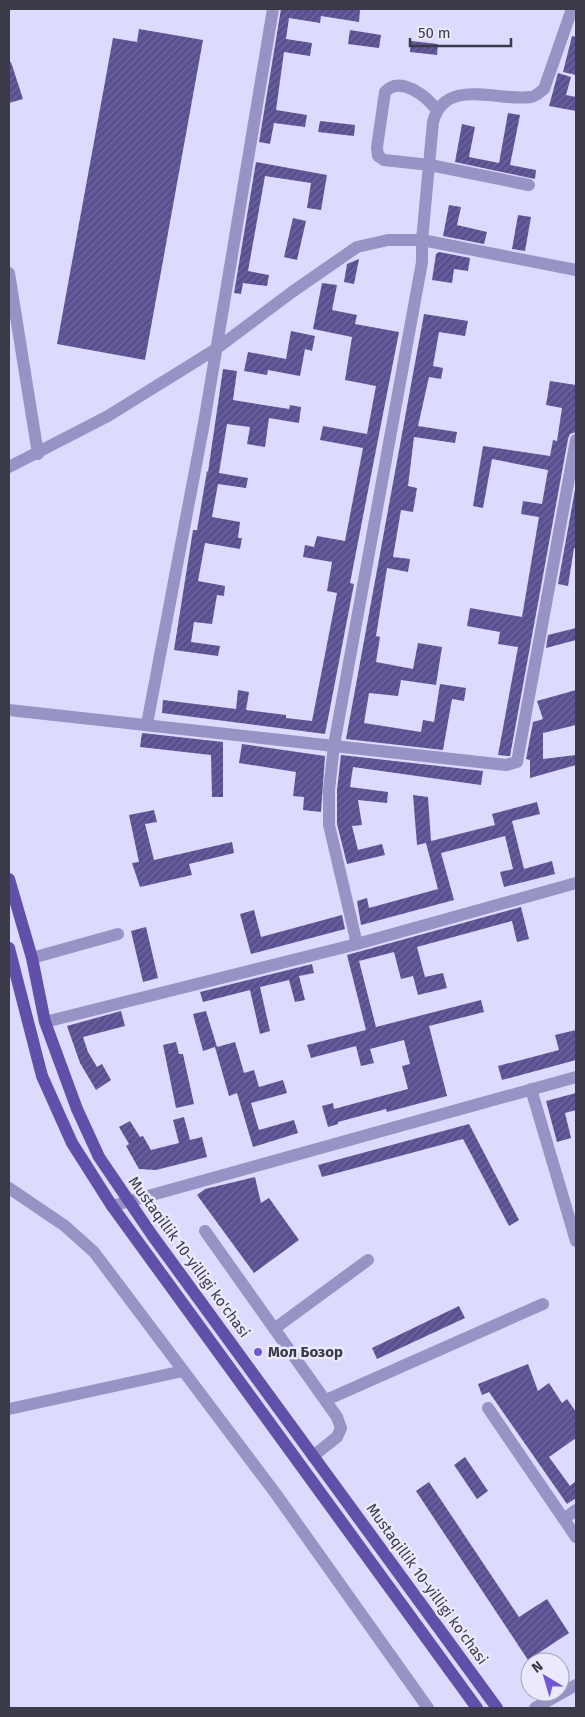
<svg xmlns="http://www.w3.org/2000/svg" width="585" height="1717" font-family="'Fira Sans',sans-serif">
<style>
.building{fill:url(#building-hatch)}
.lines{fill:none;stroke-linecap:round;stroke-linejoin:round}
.minor{stroke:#9793c5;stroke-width:12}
.major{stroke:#6050a9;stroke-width:12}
.poi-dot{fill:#7259d3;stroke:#eae9fe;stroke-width:2}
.labels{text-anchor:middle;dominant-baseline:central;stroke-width:5;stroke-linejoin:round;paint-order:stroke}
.street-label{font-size:15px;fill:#3b3a48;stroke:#eae9fe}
.poi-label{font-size:15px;font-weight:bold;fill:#3b3a48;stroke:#eae9fe;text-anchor:start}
</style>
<defs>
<pattern id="building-hatch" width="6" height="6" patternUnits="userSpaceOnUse" patternTransform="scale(1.25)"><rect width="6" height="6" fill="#5a5091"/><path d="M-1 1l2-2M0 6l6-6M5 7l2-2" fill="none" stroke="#6f679c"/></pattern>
</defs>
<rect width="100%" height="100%" fill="#dcdafd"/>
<!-- building -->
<path class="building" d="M281,9L360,10L359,22L321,16L320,23L289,18L286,39L312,43L310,56L284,52L276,110L307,115L305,127L274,123L270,144L259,142Z
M139,29L203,40L145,360L57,344L113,38L137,42Z
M350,30L381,35L379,48L348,44Z
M572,36L576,37V75L563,72Z
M411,41L438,44L437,55L410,52Z
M11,62L23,99L9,103V63Z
M558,73L571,77L566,95L576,97V111L549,106Z
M508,113L520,115L510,165L536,170L535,179L455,162L462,124L475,127L469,157L499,163Z
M320,121L355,125L354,136L318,132Z
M256,162L327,175L321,210L307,208L311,183L265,176L248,271L269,275L267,286L243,283L241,294L234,293Z
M449,205L461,207L457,225L487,232L484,244L443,236Z
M518,215L531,217L525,251L512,249Z
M293,218L306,221L297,260L284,257Z
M439,252L470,258L468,271L454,269L452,283L432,280L436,254Z
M359,259L354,284L344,282L347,264Z
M322,283L337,285L332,310L357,315L355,324L399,332L350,583L354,584L325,734L162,713L163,700L236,709L238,690L249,692L246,710L286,715V718L312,721L337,593L327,591L332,562L303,557L305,545L314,547L317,536L345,541L363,448L320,440L323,426L367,434L376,386L345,380L352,337L313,329Z
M424,314L468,321L465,336L439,332L433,366L443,368L441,379L429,377L418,426L457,432L455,443L414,437L408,486L417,488L413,512L401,510L393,557L410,559L408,572L387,568L376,636L380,637L376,662L413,669L418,643L442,647L436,685L401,680L398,696L369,693L364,723L421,732L423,720L434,722L440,684L466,688L464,701L452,699L443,750L346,739Z
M291,331L315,336L312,351L305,349L300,376L268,370L267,375L244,371L248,352L286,359Z
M223,369L237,371L233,400L289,409L290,405L301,407L299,423L269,418L265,447L247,444L250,427L227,424L219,473L248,478L246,488L218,484L212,517L240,522L238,538H242L240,549L205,543L198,581L225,586L224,596L217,595L212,624L194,622L191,642L220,646L218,656L174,650L193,530H197L207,471L208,472Z
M550,381L576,385V432L570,434L568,439L510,756H508L498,755L518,647L498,644L500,632L467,626L470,608L522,617L539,517L521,514L523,501L542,504L548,470L492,459L483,508L473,506L483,446L550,456L553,440L557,441L562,408L546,405Z
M576,484V548H574L568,586L558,584Z
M576,628V640L546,648L548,635Z
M576,690V725L543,733V759L576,755V765L530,778V760L526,759L533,722L543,719L537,701Z
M142,733L223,742V797H212L211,755L140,747Z
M242,744L325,756L321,812L303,810L304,797L293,796L296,772L239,763Z
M341,755L483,771L481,785L353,767L350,787L388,792L387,803L358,800L362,825L352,826L358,850L382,844L385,855L347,864L337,824V790Z
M413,795L428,797L431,841L495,825L492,814L537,802L540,814L512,821L524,869L552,861L555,874L504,887L500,872L513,869L505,836L468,846L441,853L454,900L361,925L357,901L367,898L369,908L438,889L426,843L417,845Z
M154,810L157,822L145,824L154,860L232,842L234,853L189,864L192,875L140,887L132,863L139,862L129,815Z
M521,907L529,939L517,942L512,921L417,947L425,977L443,973L447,988L418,995L413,976L401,979L394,952L359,961L376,1027L481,1000L484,1012L429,1026L447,1096L387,1112L386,1109L338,1122V1124L328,1127L322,1106L333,1103L334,1109L408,1089L402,1066L410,1064L404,1040L370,1049L374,1063L361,1066L356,1046L311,1058L307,1045L366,1030L347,955Z
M254,910L261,937L342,915L345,929L251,954L240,914Z
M146,927L158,978L143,982L131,931Z
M312,964L314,973L299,976L305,1000L295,1002L289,980L260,987L270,1031L260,1034L250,990L203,1002L200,992Z
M121,1011L125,1026L83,1037L88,1052L97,1067L102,1064L111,1080L96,1090L80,1063L67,1026Z
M206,1011L217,1047L235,1042L244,1073L254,1070L259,1087L283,1080L287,1093L251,1103L259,1130L294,1120L298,1133L253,1147L237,1093L229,1096L215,1047L203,1051L193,1014Z
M576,1030V1060L502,1080L498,1066L559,1050L555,1035Z
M176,1042L179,1054H183L194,1104L176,1108L163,1045Z
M576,1093V1110L565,1113L571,1138L557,1142L546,1101Z
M184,1117L190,1140L202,1137L207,1157L156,1170L139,1169L126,1146L129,1144L119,1127L130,1121L140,1137L143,1136L151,1150L179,1143L173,1120Z
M469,1124L519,1220L509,1226L463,1139L322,1177L318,1165Z
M255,1177L261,1203L269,1198L299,1240L254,1273L197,1195L205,1189Z
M459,1306L465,1318L377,1359L372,1348Z
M528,1364L538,1391L549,1383L562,1403L567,1399L576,1412V1438L549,1457L570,1486L576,1481V1498L567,1504L489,1392L482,1395L478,1384Z
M465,1457L488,1491L477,1499L454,1465Z
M429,1482L519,1617L547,1599L569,1633L528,1660L416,1491Z"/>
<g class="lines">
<!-- minor -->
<path class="minor" d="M572,9L544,89C540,92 535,97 531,97C499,102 445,76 433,122L422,240L576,270
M436,109C426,96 400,75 385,92L377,147L378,156L384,160L430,165L529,185
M9,273L38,454
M9,467L108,416L216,349L292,292L357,247L388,240H422V262L334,745L329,790V825L357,944
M9,710L506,765L517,762L576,440
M147,724L204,423L273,9
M32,958L118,934
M45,1022L357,944L576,883
M531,1089L576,1241
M9,1188L65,1226L94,1252L276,1494L428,1708
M112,1206L576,1077
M205,1231L337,1417L341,1428L337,1437L313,1456
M274,1329L368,1260
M326,1400L543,1304
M488,1408L576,1537
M9,1409L183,1371
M564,1519L576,1510
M535,1708L576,1685"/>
<!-- major -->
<path class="major" d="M9,879L32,958L45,1022L77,1109L99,1157L152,1235L497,1708
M9,948L42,1076L72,1143L112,1206L477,1708"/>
</g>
<!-- markers -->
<circle class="poi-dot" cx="258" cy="1352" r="5"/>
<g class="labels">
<!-- street labels -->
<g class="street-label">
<text transform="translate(189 1257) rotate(54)">Mustaqillik 10-yilligi ko'chasi</text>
<text transform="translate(427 1584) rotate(54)">Mustaqillik 10-yilligi ko'chasi</text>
</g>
<!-- poi labels -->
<g class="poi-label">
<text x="268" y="1352">Мол Бозор</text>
</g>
</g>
<!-- border -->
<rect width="585" height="1717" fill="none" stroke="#3b3a48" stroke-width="20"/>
<!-- north arrow -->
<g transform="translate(545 1677) rotate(322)"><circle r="24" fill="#eae9fe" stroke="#a4a3b5"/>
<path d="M0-4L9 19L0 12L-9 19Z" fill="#7259d3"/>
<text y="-8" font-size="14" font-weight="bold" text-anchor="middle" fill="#3b3a48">N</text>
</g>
<!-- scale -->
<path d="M410 38v8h101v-8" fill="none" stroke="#3b3a48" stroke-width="2.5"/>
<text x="418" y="38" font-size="15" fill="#3b3a48" stroke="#eae9fe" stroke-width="4" paint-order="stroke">50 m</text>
</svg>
